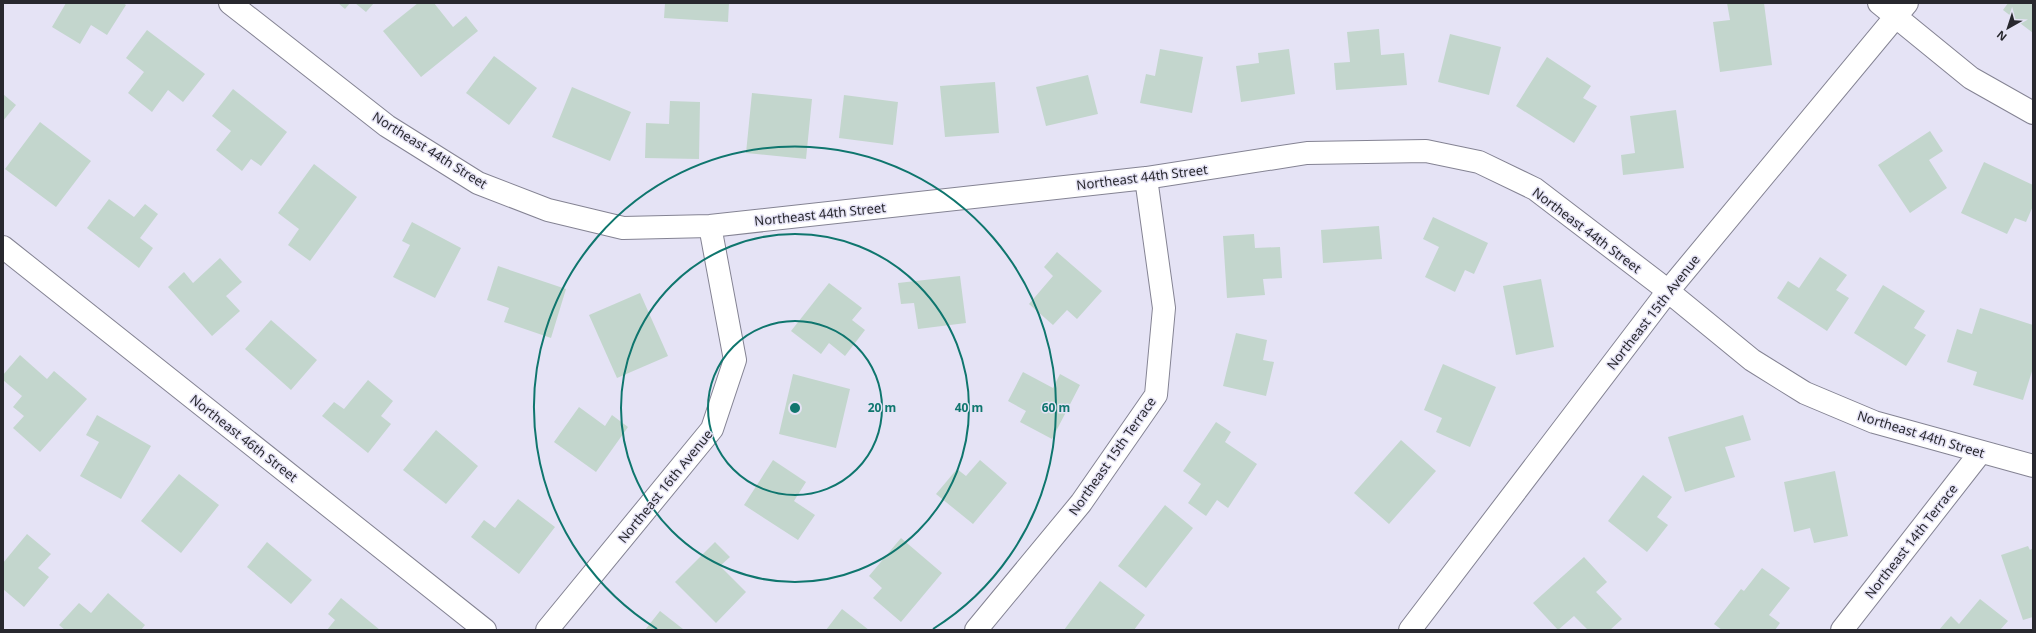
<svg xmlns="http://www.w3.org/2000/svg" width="2036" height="633" font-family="'Noto Sans',sans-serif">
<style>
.building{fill:#c3d6cd}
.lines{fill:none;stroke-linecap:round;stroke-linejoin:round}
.minor-casing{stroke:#848393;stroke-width:24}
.minor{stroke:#fff;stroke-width:22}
.ring{fill:none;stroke:#0f766e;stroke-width:2}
.labels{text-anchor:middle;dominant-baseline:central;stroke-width:3;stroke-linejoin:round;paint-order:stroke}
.street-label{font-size:13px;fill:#28282e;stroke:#e5e3f5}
.centre{fill:#0f766e;stroke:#e5e3f5;stroke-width:2}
.ring-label{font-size:12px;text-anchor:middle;font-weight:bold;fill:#0f766e;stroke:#e5e3f5;stroke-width:3;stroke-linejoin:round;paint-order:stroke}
</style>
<rect width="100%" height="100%" fill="#e5e3f5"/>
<!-- building -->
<path class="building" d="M66,3H123L126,5L107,35L91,25L80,44L52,27Z
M338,3H350L345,9Z
M355,3H374L366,12Z
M418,3H434L453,27L466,16L478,31L421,77L383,31Z
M665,3H729L728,22L664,18Z
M1727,3H1764L1772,65L1720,72L1713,22L1730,20Z
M2008,3H2033V33L2003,10Z
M1379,29L1381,55L1404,53L1407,85L1336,90L1334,63L1350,62L1347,32Z
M147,30L205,74L183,102L168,90L152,112L128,93L144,72L126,58Z
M1450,34L1501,47L1489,95L1438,82Z
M1160,49L1203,57L1192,113L1140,103L1146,74L1155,76Z
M1289,49L1295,94L1241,102L1236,66L1259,63L1258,53Z
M494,56L537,88L509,125L466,93Z
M1547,57L1591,86L1583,98L1597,106L1574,143L1516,106Z
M1088,75L1098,114L1046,126L1036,87Z
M995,82L999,133L945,137L940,86Z
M572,87L631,112L610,161L552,137Z
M233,89L287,132L261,166L251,159L242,171L216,150L231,131L212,116Z
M752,93L812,99L806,159L746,153Z
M3,94L16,105L3,121Z
M844,95L898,102L893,145L839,138Z
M670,101L700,102L699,159L645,158L646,123L669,124Z
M1676,110L1684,168L1623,175L1621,155L1635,153L1630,116Z
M40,122L91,161L56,207L5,169Z
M1930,131L1943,151L1929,160L1947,188L1910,213L1878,165Z
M1984,162L2033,185V206L2026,222L2015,218L2007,234L1961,213Z
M314,164L357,197L310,261L288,245L299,229L278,213Z
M109,199L134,217L145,204L158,214L140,238L153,248L139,268L87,228Z
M1433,217L1488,243L1474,274L1465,270L1455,292L1425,277L1439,247L1423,239Z
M412,222L461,248L435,298L393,277L410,245L402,241Z
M1379,226L1382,259L1323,263L1321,230Z
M1254,234L1255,248L1280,247L1282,278L1263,279L1265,295L1227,298L1223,236Z
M1057,252L1102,291L1077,319L1067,310L1053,325L1029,304L1053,276L1044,267Z
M1820,257L1847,275L1836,290L1849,298L1827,331L1777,298L1788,281L1799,288Z
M220,258L242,282L226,296L240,311L212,336L168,287L184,272L193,283Z
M498,266L566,289L551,338L504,322L509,308L487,300Z
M960,276L966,323L918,329L914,303L901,304L898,283Z
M1541,279L1554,347L1516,355L1503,286Z
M829,283L862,308L852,320L865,330L845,356L829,343L821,354L791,331Z
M1883,285L1925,311L1914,328L1926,335L1906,366L1854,333Z
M640,293L668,356L617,378L589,315Z
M1980,308L2033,325V368L2023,400L1973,385L1977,372L1947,362L1957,329L1972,334Z
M271,320L317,360L291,390L245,349Z
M1236,333L1267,340L1263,360L1274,362L1266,396L1223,386Z
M20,355L47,379L54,371L87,399L40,452L13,428L24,416L13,407L22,396L3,380V375Z
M1443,364L1496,387L1470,447L1436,432L1442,418L1424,410Z
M1023,372L1053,388L1060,374L1080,385L1052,439L1020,422L1026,411L1008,401Z
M793,374L850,389L836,448L779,434Z
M368,380L393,401L381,416L391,424L368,453L322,416L334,402L344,409Z
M579,407L605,426L612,415L628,427L596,472L554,442Z
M97,415L151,446L121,499L80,476L99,442L86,435Z
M1743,415L1751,440L1725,447L1735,477L1685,492L1668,437Z
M1216,422L1231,432L1225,442L1257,464L1228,508L1217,500L1206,516L1188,503L1201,484L1183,471Z
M436,430L478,466L446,504L403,470Z
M1401,440L1436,471L1389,524L1354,493Z
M773,460L806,482L794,501L815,515L798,540L744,505Z
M980,460L1007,483L973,524L936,494L957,469L966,476Z
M1835,471L1848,536L1814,543L1810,528L1794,532L1784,482Z
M179,474L219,505L181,553L141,521Z
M1643,475L1672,497L1657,517L1668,525L1647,552L1608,521Z
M518,499L555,527L519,574L471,537L484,520L495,528Z
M1165,505L1193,528L1146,588L1118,566Z
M27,534L51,554L38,568L49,577L24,607L3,589V563Z
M901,538L942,573L901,622L873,598L882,588L869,576Z
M267,542L312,580L291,604L247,567Z
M715,542L730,557L720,566L746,592L716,623L675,582Z
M2028,546L2030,550L2033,548V617L2023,620L2001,555Z
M1584,557L1607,582L1596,592L1622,619L1610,630H1588L1574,616L1558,630L1533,603Z
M1762,568L1790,588L1769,615L1780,623L1775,630H1722L1714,624L1741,589L1744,591Z
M1100,581L1145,615L1134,630H1064Z
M108,593L145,625L141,630H65L59,625L79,603L91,613Z
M341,598L380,630H327L335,620L328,614Z
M1980,599L2008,621L2000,630H1939L1951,616L1959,624Z
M842,609L869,630H826Z
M660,611L683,629L682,630H645Z"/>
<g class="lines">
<defs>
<path id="minor" d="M230,3L387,126L478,183L548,210L623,228L710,226L1146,178L1307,153L1426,151L1479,162L1535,189L1658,283L1752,360L1805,393L1874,422L2033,466
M1879,3L1971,78L2033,113
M3,247L485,630
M547,630L712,429L735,360L710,226
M976,630L1081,503L1156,395L1164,308L1146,178
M1410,630L1668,291L1907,3
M1842,630L1980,453"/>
</defs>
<!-- minor casing -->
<use href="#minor" class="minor-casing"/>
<!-- minor -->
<use href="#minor" class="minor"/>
</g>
<!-- distance rings -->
<g class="ring">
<circle cx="795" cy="408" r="87"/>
<circle cx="795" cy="408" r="174"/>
<path d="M657 629A261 261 0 1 1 933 629"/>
</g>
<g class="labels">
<!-- street labels -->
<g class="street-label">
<text transform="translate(430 150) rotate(32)">Northeast 44th Street</text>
<text transform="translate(1142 177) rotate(-7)">Northeast 44th Street</text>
<text transform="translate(820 214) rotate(-6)">Northeast 44th Street</text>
<text transform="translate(1587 230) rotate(37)">Northeast 44th Street</text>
<text transform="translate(1653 312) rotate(-52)">Northeast 15th Avenue</text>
<text transform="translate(1921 434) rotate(17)">Northeast 44th Street</text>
<text transform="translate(244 438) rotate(38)">Northeast 46th Street</text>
<text transform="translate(1112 456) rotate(-55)">Northeast 15th Terrace</text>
<text transform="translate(665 486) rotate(-51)">Northeast 16th Avenue</text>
<text transform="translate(1911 541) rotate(-52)">Northeast 14th Terrace</text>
</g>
</g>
<circle cx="795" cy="408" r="6" class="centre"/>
<g class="ring-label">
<text x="882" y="412">20 m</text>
<text x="969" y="412">40 m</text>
<text x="1056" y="412">60 m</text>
</g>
<!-- border -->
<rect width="2036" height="633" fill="none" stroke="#28282e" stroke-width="8"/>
<!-- north arrow -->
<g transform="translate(2008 28) rotate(219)" stroke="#e5e3f5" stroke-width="3" paint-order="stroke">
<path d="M0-3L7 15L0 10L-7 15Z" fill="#28282e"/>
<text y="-6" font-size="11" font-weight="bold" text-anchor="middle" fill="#28282e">N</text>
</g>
</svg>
